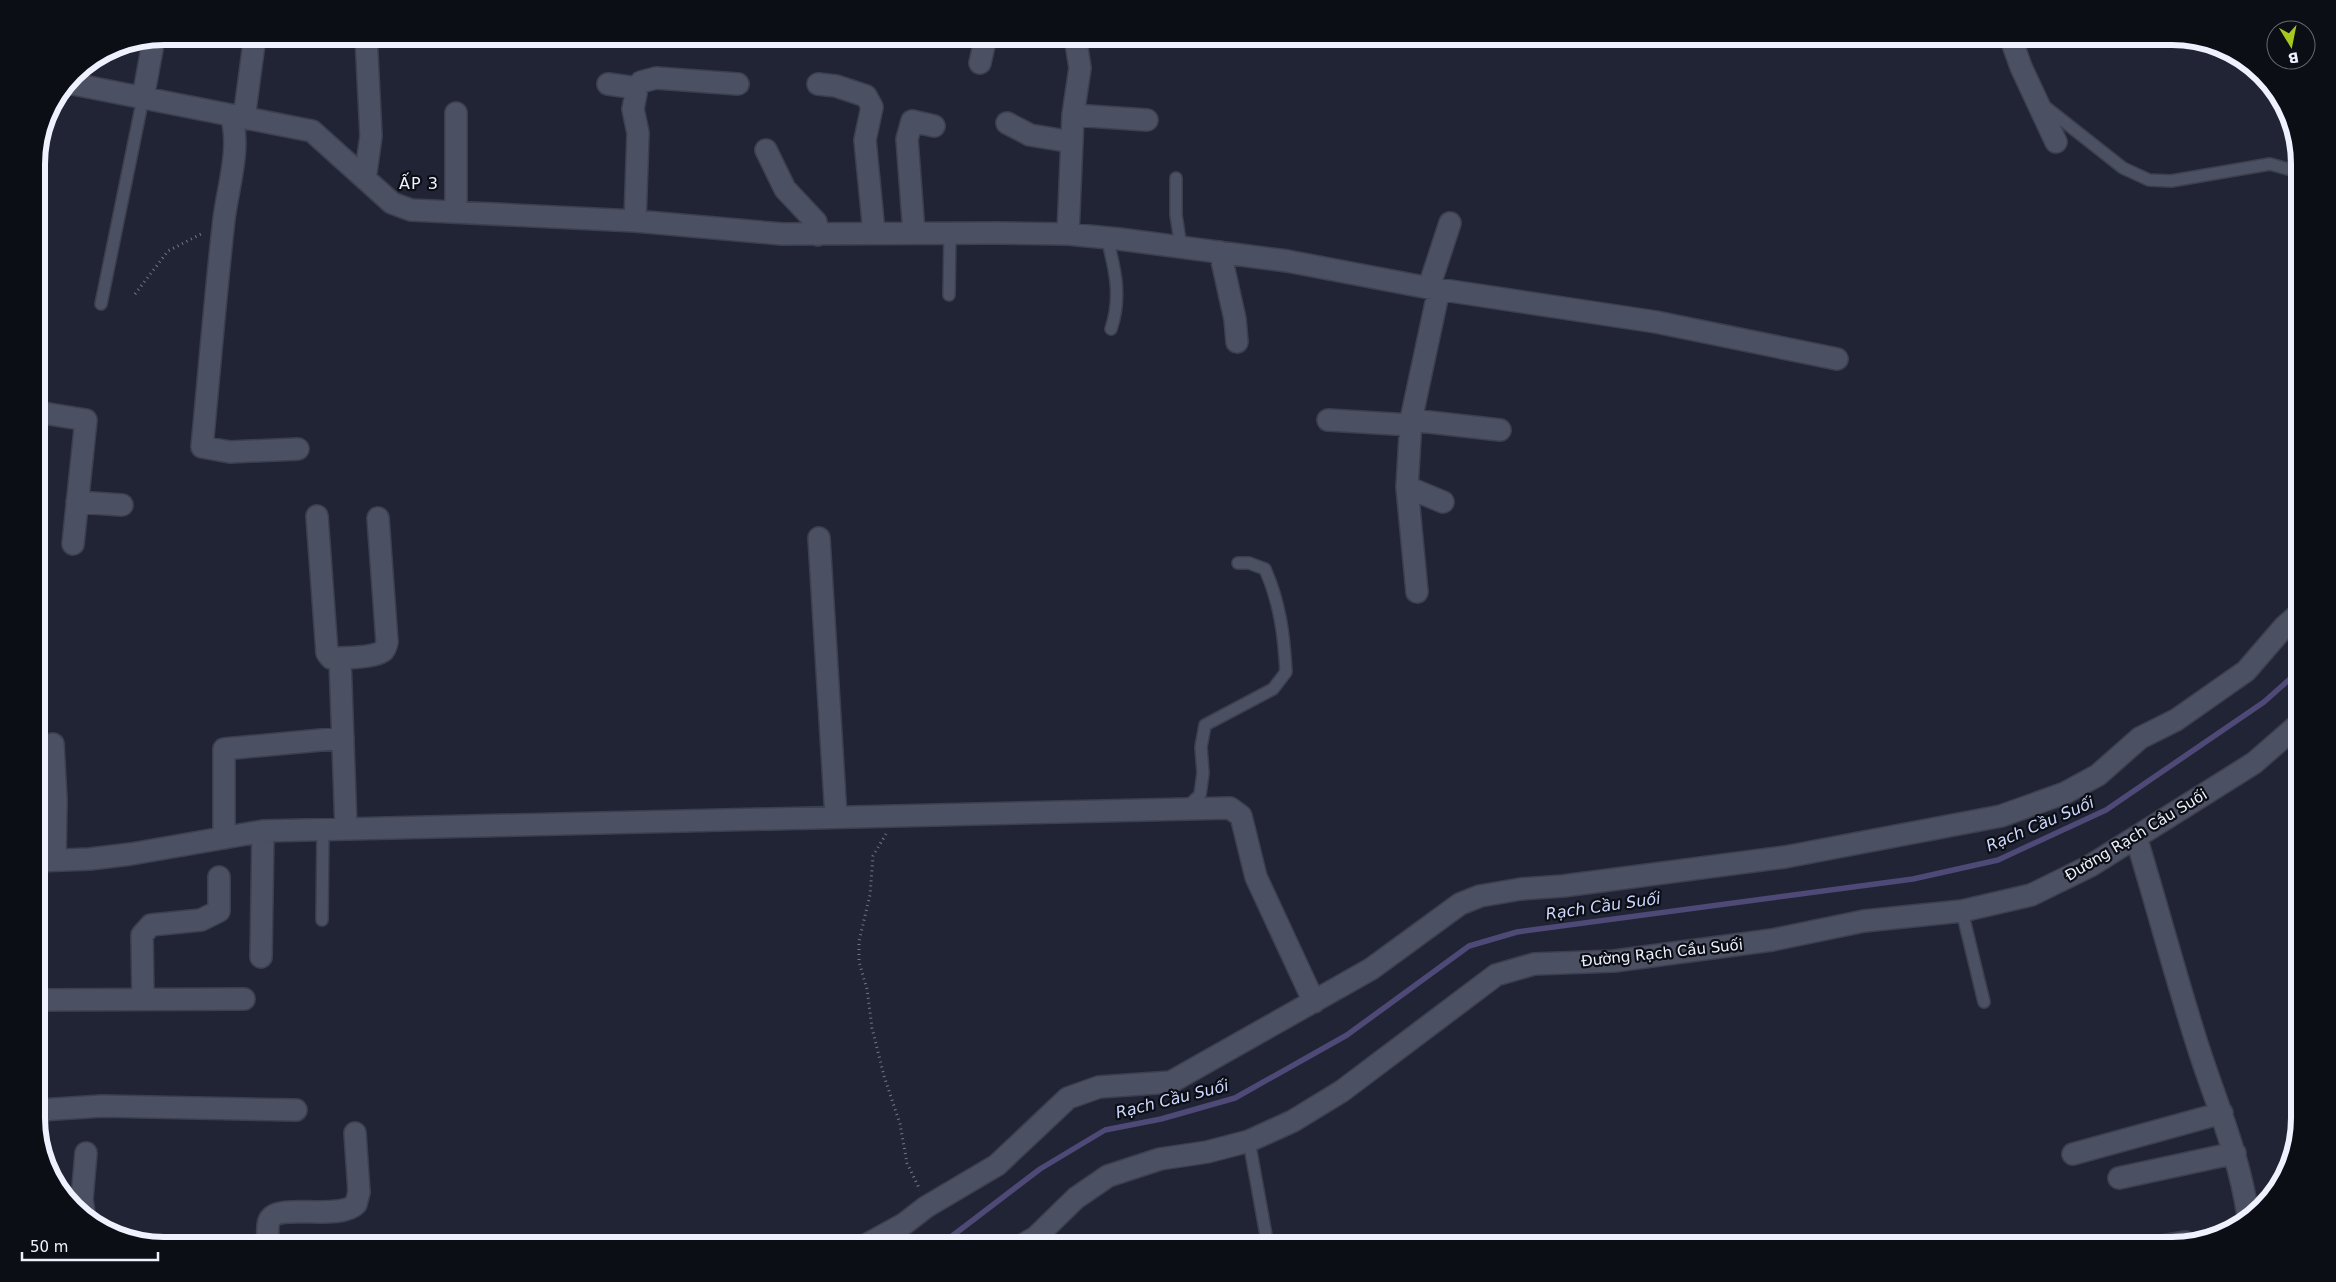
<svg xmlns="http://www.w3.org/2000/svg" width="2336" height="1282" font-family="'DejaVu Sans',sans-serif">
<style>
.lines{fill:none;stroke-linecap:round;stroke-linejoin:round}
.stream{stroke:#4e4976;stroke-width:5.5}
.lane-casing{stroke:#3d3f4e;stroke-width:14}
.street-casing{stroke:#3d3f4e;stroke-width:24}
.path{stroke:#737685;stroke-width:3;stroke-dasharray:1 4;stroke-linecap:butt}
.lane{stroke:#4c5063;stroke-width:11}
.street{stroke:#4c5063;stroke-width:21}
.labels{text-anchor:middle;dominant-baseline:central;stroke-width:4.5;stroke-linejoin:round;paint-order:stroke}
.street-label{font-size:15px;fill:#eff2fe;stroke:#0c0e15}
.neighbourhood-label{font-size:16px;letter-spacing:1px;fill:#eff2fe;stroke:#0c0e15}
.water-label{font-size:16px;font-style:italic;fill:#ced7ff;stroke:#0c0e15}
.rim{fill:none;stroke:#eff2fe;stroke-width:6}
</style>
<rect width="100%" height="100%" fill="#212435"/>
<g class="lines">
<!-- stream -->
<path class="stream" d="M939,1246L1040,1169L1105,1130L1161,1119L1235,1098L1347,1035L1469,946L1517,932L1913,879L1998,860L2106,810L2264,702L2300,670"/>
<defs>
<path id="lane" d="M2043,105L2123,168L2149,180L2171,181L2270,164L2299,172
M1176,178V215L1181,247
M1107,238C1115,269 1122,297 1111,329
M949,295L950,233
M101,304L143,98
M1186,808L1200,795L1203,773L1201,747L1205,725L1273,689L1286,672C1284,635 1280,603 1265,569L1249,563H1238
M1962,911L1984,1002
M322,920L323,829
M1249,1141L1268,1246"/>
<path id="street" d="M2010,36L2021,67L2056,142
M980,63L986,36
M68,83L312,131L392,203L411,210L635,221L782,234L997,233L1068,234L1119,239L1287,261L1424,287L1656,322L1837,359
M608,84L637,88
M818,84L836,86L866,96L872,107L865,140L874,232
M143,98L154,38
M231,115C242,151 226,191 223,228C215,301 209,374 202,447L230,452L298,449
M1073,115L1147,120
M244,118L255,36
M1007,123L1030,135L1072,142
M766,150L785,189L816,222L818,235
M365,179L371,136L366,36
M456,212V113
M635,221L638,133L633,109L637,88L641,82L656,78L738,84
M914,233L907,139L912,121L934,126
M1068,234L1073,115L1080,68L1075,36
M1220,252L1235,319L1237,342
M1429,287L1450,223
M1439,289L1411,420L1407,487L1443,502
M37,412L86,420L73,544
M1328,420L1411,425
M1411,420L1500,430
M1407,487L1417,592
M77,502L122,505
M317,516L327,653L331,658C342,658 377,658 384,650C385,649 387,643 387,642L378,518
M819,538L836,817
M340,658L346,829
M53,744L56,800L55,860
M2136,837C2158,909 2177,982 2200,1053C2218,1107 2240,1159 2248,1216
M224,838V749L343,738
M37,861L90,859L131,854L263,831L1230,808L1241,816L1256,877L1314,1002
M261,957L263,831
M143,998L142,935L151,925L201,920L219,911V877
M37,1000L244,999
M37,1118L41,1110L102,1106L296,1110
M2073,1154L2222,1113
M2119,1178L2235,1153
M84,1214L82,1199L86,1153
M267,1246C269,1238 266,1225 270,1219C279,1203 340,1221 356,1204L359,1192L355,1133
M864,1246L904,1224L926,1207L997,1165L1068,1098L1099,1087L1171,1082L1371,969L1460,904L1480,896L1521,889L1563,886L1785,857L2001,816L2065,793L2098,775L2140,738L2176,720L2246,671L2284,627L2300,613
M1021,1246L1036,1237L1076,1198L1108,1176L1160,1159L1207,1152L1249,1141L1293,1121L1342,1091L1496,975L1534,964L1614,961L1772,940L1864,921L1962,911L2031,895L2090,866L2254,763L2300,723
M2161,1246L2185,1242"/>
</defs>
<!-- lane casing -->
<use href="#lane" class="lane-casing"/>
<!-- street casing -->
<use href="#street" class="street-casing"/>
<!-- path -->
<path class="path" d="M135,294L168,251L203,233
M886,834L873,856L870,895L859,941V962L867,989L872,1028L884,1076L900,1124L907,1163L920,1190"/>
<!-- lane -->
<use href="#lane" class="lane"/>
<!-- street -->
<use href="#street" class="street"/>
</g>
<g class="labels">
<!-- street labels -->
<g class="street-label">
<text transform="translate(2136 835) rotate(-31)">Đường Rạch Cầu Suối</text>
<text transform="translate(1662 953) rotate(-6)">Đường Rạch Cầu Suối</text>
</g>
<!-- neighbourhood labels -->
<g class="neighbourhood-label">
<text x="419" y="183">ẤP 3</text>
</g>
<!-- water labels -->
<g class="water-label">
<text transform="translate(2040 824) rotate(-23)">Rạch Cầu Suối</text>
<text transform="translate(1603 906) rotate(-8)">Rạch Cầu Suối</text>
<text transform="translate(1172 1099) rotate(-14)">Rạch Cầu Suối</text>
</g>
</g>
<!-- crop -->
<path d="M0 0H2336V1282H0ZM164 45H2172A119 119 0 0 1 2291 164V1118A119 119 0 0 1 2172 1237H164A119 119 0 0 1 45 1118V164A119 119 0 0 1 164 45Z" fill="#0c0e15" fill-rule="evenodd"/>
<path class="rim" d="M164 45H2172A119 119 0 0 1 2291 164V1118A119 119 0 0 1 2172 1237H164A119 119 0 0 1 45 1118V164A119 119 0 0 1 164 45Z"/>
<!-- north arrow -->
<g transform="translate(2291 45) rotate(170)"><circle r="24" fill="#0c0e15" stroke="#676972"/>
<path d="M0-4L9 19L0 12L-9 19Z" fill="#a6c820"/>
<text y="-8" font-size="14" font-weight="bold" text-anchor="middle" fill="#eff2fe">B</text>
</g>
<!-- scale -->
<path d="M22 1252v8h136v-8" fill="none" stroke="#eff2fe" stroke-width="2.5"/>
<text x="30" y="1252" font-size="15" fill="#eff2fe" stroke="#0c0e15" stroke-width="4" paint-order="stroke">50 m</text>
</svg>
